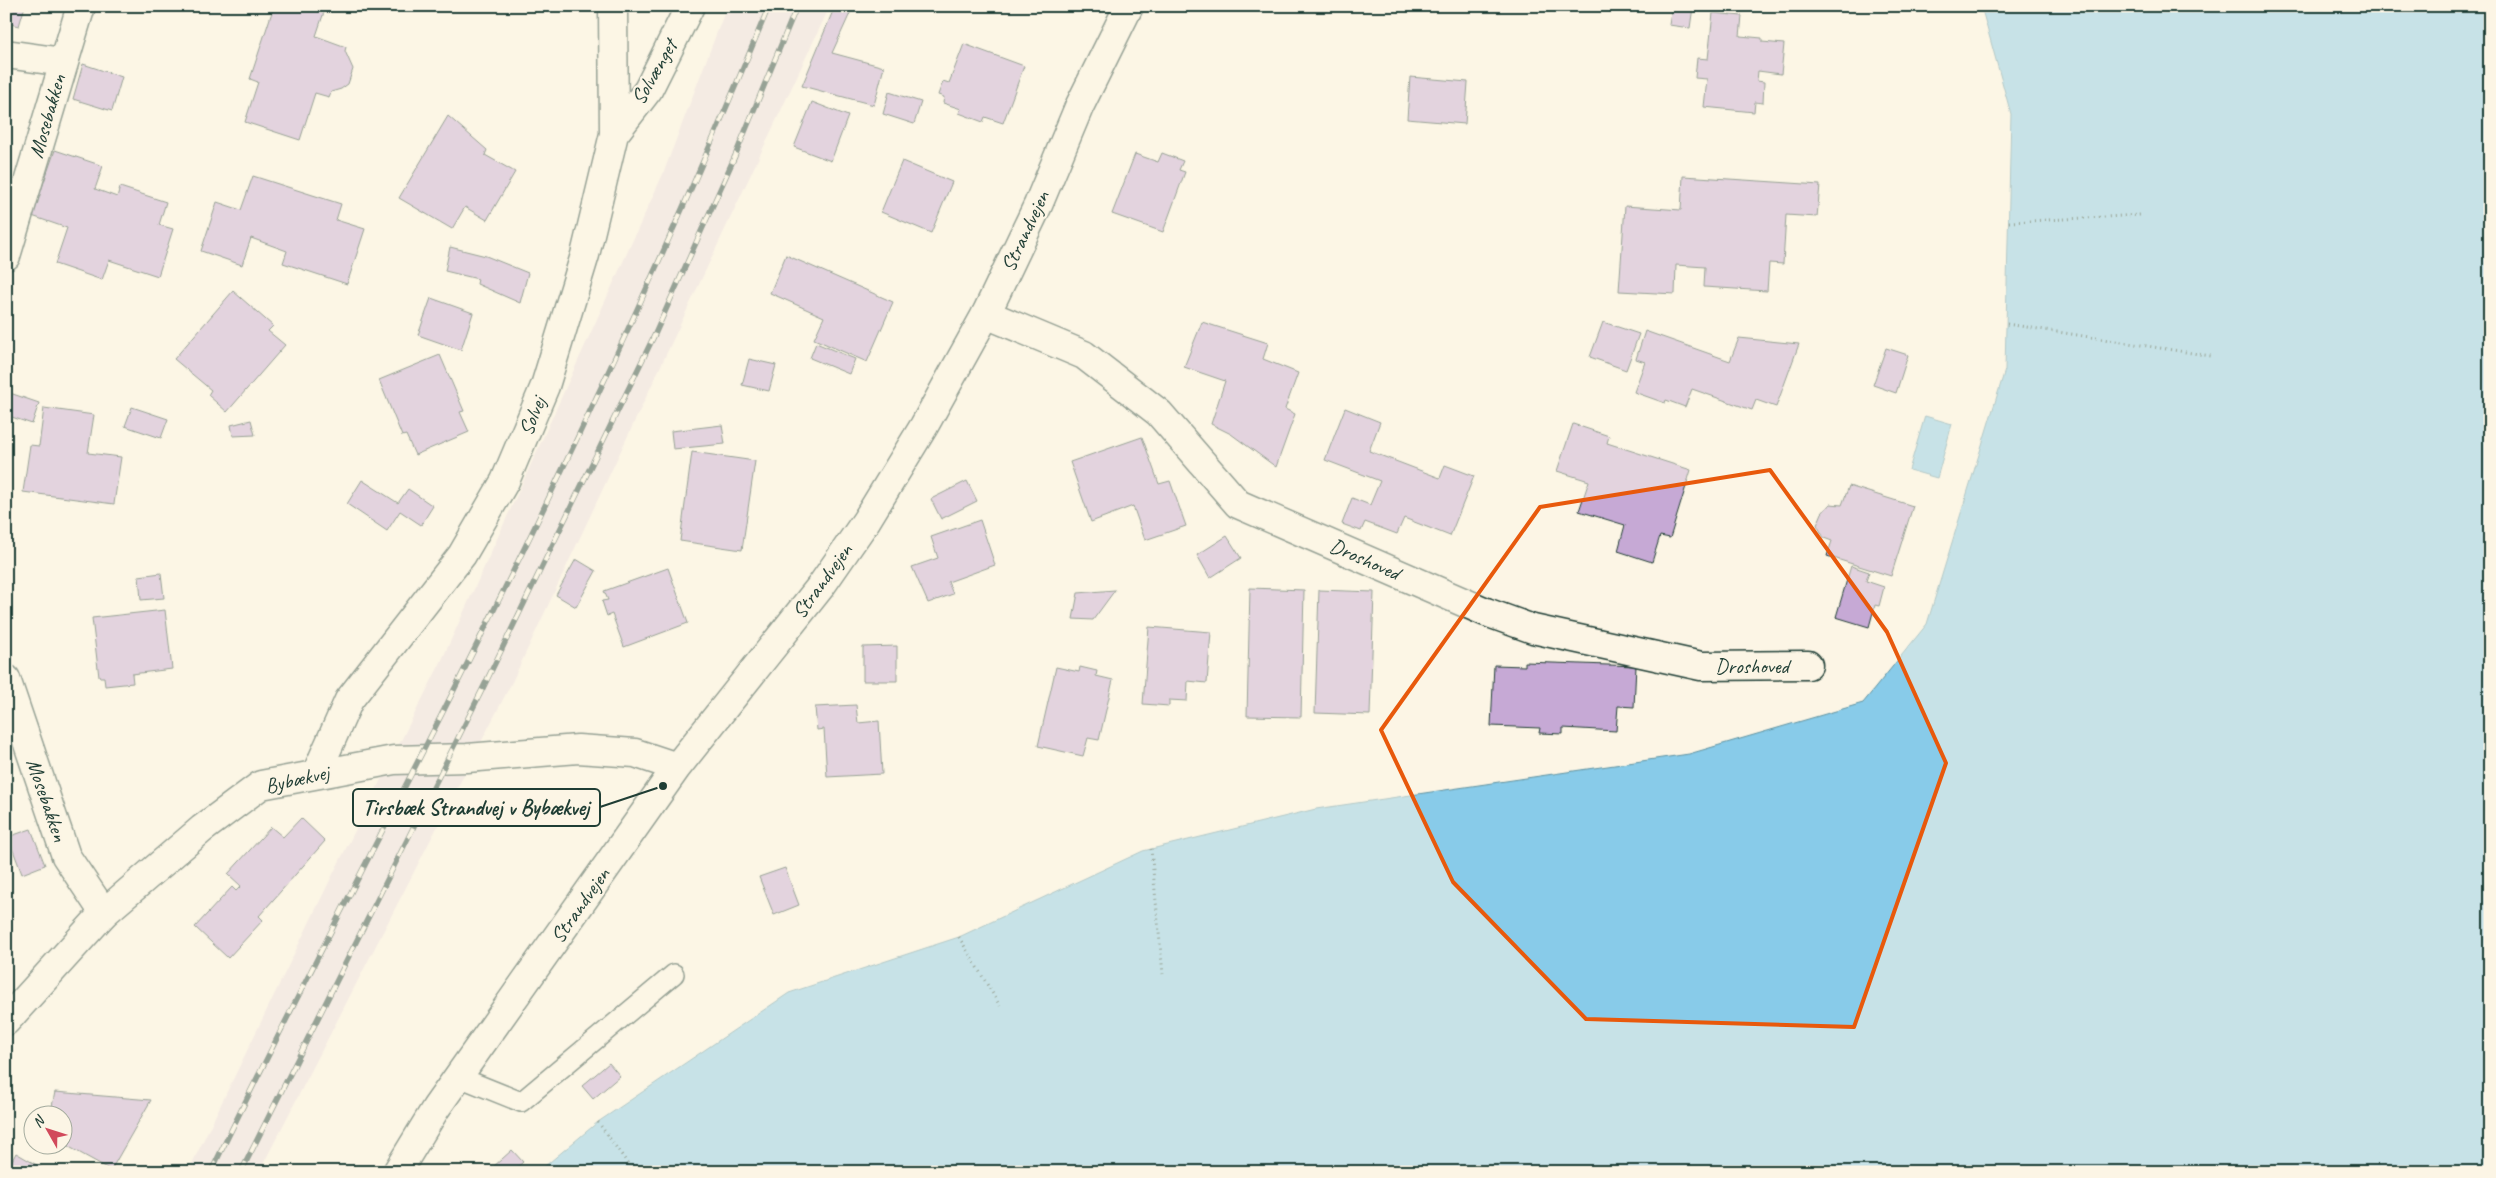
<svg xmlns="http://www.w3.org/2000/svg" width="2496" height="1178" font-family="Caveat,sans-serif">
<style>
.built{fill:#ecdee0}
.water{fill:#88cbe9;stroke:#5e92a1}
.building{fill:#c6a9d5;stroke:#1f3d34}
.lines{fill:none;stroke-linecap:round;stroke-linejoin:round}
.service-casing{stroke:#1f3d34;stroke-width:22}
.minor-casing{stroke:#1f3d34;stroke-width:31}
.tertiary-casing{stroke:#1f3d34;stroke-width:31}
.path{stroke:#1f3d34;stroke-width:3;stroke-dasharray:1 4;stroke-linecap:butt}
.service{stroke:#fcf5e5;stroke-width:19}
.minor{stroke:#fcf5e5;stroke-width:28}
.tertiary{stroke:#fcf5e5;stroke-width:28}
.rail-casing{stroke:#1f3d34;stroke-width:5.5}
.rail{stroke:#fcf5e5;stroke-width:4;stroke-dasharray:11;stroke-linecap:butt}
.marked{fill:none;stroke:#e8590c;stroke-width:4;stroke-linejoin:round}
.labels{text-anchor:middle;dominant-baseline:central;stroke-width:4.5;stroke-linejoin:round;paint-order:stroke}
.street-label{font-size:21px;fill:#1f3d34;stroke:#fcf5e5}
.leader{fill:none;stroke:#1f3d34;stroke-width:2}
.callout-dot{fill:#1f3d34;stroke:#fcf5e5;stroke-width:2}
.callout{fill:#fcf5e5;stroke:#1f3d34;stroke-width:2}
.callout-label{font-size:22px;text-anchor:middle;font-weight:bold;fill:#1f3d34}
</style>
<rect width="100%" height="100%" fill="#fcf5e5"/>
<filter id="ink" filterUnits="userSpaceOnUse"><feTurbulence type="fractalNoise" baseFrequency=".02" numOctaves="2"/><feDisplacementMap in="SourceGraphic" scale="10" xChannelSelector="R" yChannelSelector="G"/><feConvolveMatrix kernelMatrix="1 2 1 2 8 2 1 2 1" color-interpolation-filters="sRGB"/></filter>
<g filter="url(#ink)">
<!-- built -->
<path class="built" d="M727,6H830L512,682L259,1172H188L332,876L441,662L663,174Z"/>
<!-- water -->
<path class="water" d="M1981,6H2490V1172H538L598,1122L789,993L959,937L1143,851L1316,809L1689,754L1863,703L1927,624L2005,370L2011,114Z
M1925,416L1952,424L1937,478L1909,470Z"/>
<!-- building -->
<path class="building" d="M6,6H25L19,26L6,23Z
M274,6H326L316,36L346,47L345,51L353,69L348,84L341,89L331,92L329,97L315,93L300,140L245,122L258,82L250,79Z
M835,6L852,9L832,53L884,67L874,105L802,86Z
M1672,6L1693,7L1690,28L1669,25Z
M1713,13L1742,16L1740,36L1762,38V42L1784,44L1781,74L1758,71L1757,81L1764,82L1763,103L1755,102L1754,112L1704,107L1707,79L1695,78L1697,58L1708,59Z
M964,44L1024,66L1003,123L985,117L983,122L959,113L961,109L943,103L944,97L938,95L943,81L949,83Z
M83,64L122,77L112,111L73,99Z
M1410,77L1468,82L1465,124L1407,119Z
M889,92L921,102L914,124L883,114Z
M812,102L848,116L831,161L794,147Z
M448,116L487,150L485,155L515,172L487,220L465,207L452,229L399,198Z
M55,150L103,166L95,189L117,197L120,187L166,202L159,225L173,229L158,276L109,260L102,280L55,264L67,228L32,216Z
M1162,153L1183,161L1179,170L1185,172L1163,232L1112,214L1135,154L1158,162Z
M902,161L952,182L931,233L881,212Z
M253,176L341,204L336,220L365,229L347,284L283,263L287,251L251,238L242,265L201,251L217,202L241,210Z
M1683,176L1820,185L1817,217L1786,215L1783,264L1769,263L1767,291L1704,287L1705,267L1676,265L1675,294L1619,291L1625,206L1681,210Z
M450,247L486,256L528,273L520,303L477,284L478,279L445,271Z
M786,255L893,302L867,362L814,339L824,317L770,293Z
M233,291L273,326L268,331L285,345L227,412L208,395L211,390L174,359Z
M431,298L473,313L461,350L418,335Z
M1202,322L1268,343L1263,359L1298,373L1285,409L1295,414L1276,467L1231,434L1211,424L1225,381L1184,367Z
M1603,322L1639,334L1626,370L1590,357Z
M1645,331L1730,361L1739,338L1799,344L1776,407L1756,400L1752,410L1692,389L1685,407L1666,400L1665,403L1634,392L1645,362L1636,359Z
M816,343L855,359L849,374L810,358Z
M1886,348L1908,355L1896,393L1873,385Z
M440,355L464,411L460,412L469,432L415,455L406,435L402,436L379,380Z
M749,359L776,365L769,391L742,385Z
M7,392L39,403L32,424L6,415Z
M132,407L168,419L161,438L125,426Z
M44,408L94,415L88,453L121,457L114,504L23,492L30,445L39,446Z
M1345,408L1380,422L1369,451L1440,478L1445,465L1474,476L1450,536L1404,518L1397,534L1365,522L1361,531L1342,524L1352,498L1370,505L1380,481L1325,460Z
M251,420L255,435L233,436L231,425Z
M1573,424L1609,436L1607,443L1691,470L1670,538L1660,536L1652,562L1618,551L1625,525L1579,511L1589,481L1557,471Z
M722,425L725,444L673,449L671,431Z
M1142,437L1159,484L1170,481L1186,526L1145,540L1133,506L1091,522L1070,462Z
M692,452L755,461L742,550L680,541Z
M362,480L398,503L408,489L433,506L421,525L400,511L387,531L347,504Z
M967,481L977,501L941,519L931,499Z
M1849,486L1913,506L1891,576L1827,556L1832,541L1824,538L1817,525L1822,513L1830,504L1842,505Z
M980,520L995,565L948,582L953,594L928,603L912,567L938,558L931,537Z
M1227,536L1241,558L1210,578L1197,555Z
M576,559L596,571L576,607L556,595Z
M1851,566L1869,572L1866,581L1884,587L1879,606L1875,605L1869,627L1836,617Z
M668,568L688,623L624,647L612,614L607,616L602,601L608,600L604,591Z
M161,573L164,598L141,600L139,576Z
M1250,588L1304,590L1301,717L1247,716Z
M1115,590L1093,620L1073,619L1078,593Z
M1319,590L1374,592L1370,715L1315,713Z
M165,610L172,669L132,674L133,683L105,686L104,677H99L92,618Z
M1149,627L1211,632L1207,683L1188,681L1187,701L1169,700V706L1143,704Z
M897,646V681H863V647Z
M1525,662L1636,666L1634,707L1618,706L1616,731L1563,728V734L1539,733L1540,728L1491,726L1494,665L1525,666Z
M1056,667L1079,672L1080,667L1097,671L1096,676L1113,680L1099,740L1088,738L1083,756L1038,746Z
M856,705L858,723L879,721L882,774L827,777L824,729L817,730L815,707Z
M301,818L325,841L259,916L263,920L228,958L195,927L232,887L236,891L241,886L228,874L271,827L283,837Z
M31,829L45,865L22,874L8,837Z
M785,868L799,905L774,915L759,877Z
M609,1063L620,1076L593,1099L582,1086Z
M55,1092L151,1100L111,1170L62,1143V1116H50Z
M512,1150L523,1162L512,1172H495L492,1168Z
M16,1153L47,1171L46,1172H6Z"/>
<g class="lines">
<defs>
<path id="service" d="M459,1077L521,1102L674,974"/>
<path id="minor" d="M6,54L63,62
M614,134L648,90L690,6
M6,256L81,6
M986,314L1084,355L1159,413L1238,504L1486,612L1533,629L1701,666L1808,665
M6,679L66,856L104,913
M316,774L349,700L462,555L505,481L545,386L585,255L614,134L613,6"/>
<path id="tertiary" d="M6,1021L104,913L202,829L261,785L394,760L467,758L578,749L635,753L677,767
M397,1172L436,1108L677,767L821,586L866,521L924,426L986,314L1038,205L1079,107L1129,6"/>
</defs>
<!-- service casing -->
<use href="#service" class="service-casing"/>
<!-- minor casing -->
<use href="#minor" class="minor-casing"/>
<!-- tertiary casing -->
<use href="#tertiary" class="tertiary-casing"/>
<!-- path -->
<path class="path" d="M2009,222L2141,215
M2007,324L2211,356
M1151,849L1163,974
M959,937L1000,1006
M598,1122L634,1172"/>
<!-- service -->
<use href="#service" class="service"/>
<!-- minor -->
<use href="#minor" class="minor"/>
<!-- tertiary -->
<use href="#tertiary" class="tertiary"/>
<defs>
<path id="rail" d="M211,1172C290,1008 375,847 457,684C569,462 674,236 769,6
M241,1172L483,688L655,334L735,156L797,6"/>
</defs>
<!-- rail casing -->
<use href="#rail" class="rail-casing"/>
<!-- rail -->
<use href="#rail" class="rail"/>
</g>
</g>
<!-- marked area -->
<path d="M0 0H2496V1178H0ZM1770,470L1887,632L1946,763L1854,1027L1586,1019L1453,882L1381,730L1540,507Z" fill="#fcf5e5" fill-opacity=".55" fill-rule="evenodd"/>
<path class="marked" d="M1770,470L1887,632L1946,763L1854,1027L1586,1019L1453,882L1381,730L1540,507Z"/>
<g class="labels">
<!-- street labels -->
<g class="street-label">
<text transform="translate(654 72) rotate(-60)">Solvænget</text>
<text transform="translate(47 116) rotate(-74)">Mosebakken</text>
<text transform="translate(1025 231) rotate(-65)">Strandvejen</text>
<text transform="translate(532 416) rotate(-68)">Solvej</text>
<text transform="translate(1365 559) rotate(24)">Droshoved</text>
<text transform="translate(822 581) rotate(-54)">Strandvejen</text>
<text x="1752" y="666">Droshoved</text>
<text transform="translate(297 779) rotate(-13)">Bybækvej</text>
<text transform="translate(47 800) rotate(71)">Mosebakken</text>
<text transform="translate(580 905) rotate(-55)">Strandvejen</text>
</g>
</g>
<!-- callouts -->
<path class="leader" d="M663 786L600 807"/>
<circle class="callout-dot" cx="663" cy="786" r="5"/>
<rect class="callout" x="353" y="789" width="247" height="37" rx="5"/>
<g class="callout-label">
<text x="476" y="815">Tirsbæk Strandvej v Bybækvej</text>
</g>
<!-- margin -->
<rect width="2496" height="1178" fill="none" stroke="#fcf5e5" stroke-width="25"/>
<rect x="12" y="12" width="2471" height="1153" fill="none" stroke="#1f3d34" stroke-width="2" filter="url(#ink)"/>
<!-- north arrow -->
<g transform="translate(48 1130) rotate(309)"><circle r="24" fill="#fcf5e5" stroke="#a4ab9e"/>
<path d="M0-4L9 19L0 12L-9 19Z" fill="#d1495b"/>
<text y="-8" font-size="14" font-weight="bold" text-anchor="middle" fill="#1f3d34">N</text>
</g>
</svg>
